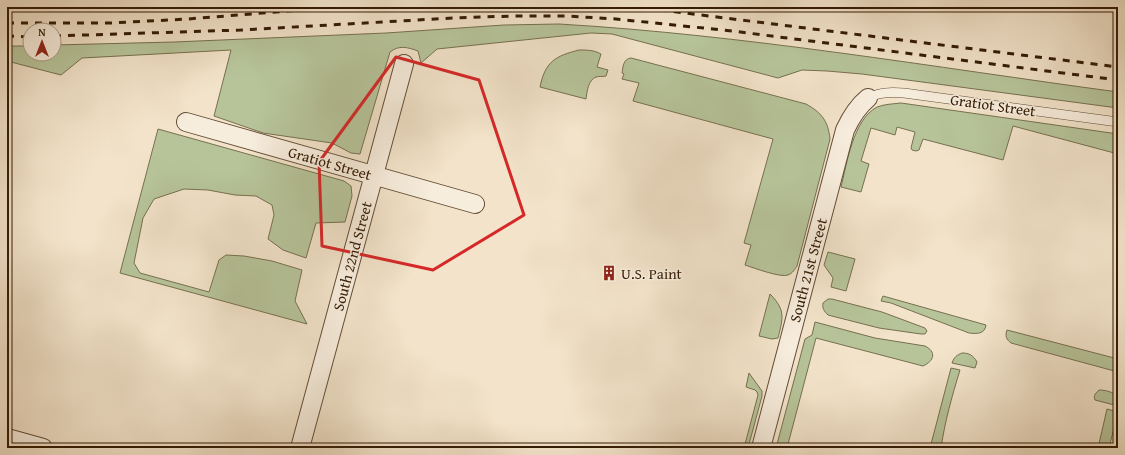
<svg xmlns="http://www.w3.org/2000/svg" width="1125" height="455" font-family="'Gentium Book Plus',serif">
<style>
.green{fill:#b7c49a;stroke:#76704f}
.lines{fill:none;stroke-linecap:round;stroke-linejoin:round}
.lane-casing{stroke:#644d36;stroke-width:10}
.street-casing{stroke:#644d36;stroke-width:20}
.lane{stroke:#f7eddd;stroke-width:9}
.street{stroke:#f7eddd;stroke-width:18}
.rail{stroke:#341b04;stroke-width:3;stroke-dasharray:7 7;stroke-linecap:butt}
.marked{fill:none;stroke:#d62828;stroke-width:3;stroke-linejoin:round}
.labels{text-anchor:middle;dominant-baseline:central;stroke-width:3;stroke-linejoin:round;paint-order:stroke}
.street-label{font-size:15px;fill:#341b04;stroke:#f7eddd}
.poi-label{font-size:15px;fill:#341b04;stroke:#f7eddd;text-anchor:start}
</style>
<rect width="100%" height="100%" fill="#f2e3ca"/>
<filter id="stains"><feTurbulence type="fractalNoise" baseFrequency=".005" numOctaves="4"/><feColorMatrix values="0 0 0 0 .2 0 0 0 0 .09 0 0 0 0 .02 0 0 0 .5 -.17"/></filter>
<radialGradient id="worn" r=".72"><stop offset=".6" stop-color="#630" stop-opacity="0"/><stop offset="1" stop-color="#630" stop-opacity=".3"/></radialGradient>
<!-- green -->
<path class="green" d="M559,24C746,35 932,67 1118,92V108L862,74L827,71L802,70L778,78L612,34L591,33L437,49L421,63L418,51C407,47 399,45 390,52L360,154L351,153L332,143L263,133L214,116L231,50L82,58L61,75L7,61V46H30V54H54V45L174,42L386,33L504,25Z
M579,50C587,50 594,50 601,54L597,67L608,70L606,76C602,77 599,76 596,77C588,80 587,92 586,99L540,87C545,62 555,56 579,50Z
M631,58L806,104C822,113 828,121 830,139L797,266C795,269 793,273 788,275C781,278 754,268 745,265L751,245L744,243L773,139L633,101L639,83L622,79L624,74L622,73C623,67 623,59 631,58Z
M901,103L1118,134V154L1013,126L1003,160L923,139L919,150L916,151L912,150L911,148L915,132L897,127L895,135L871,128L861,161L869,164L861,192L841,187C847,163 853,120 877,107C885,104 893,104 901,103Z
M158,129L344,181L351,186L352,196L345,222L316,223L306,258L283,250L268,239L274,215L272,205L256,196L235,195L208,190L184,189L154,199L143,218L134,263L140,273L209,292L219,260L226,255L244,256L272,261L302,270L295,301L307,324L120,273Z
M828,252L855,259L846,291L831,287L833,278L824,265Z
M770,294C786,310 783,318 778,338L772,339L759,336Z
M883,296L986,325C985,334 977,334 969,333L891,303L881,301Z
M828,299H832L882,312L925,328L927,331L925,334H921L879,328L828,315C824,311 822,308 823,303Z
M815,322L875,338L925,346C937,352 934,361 923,366L816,338L787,448H776L805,339L812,335Z
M1007,330L1118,359V372L1011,343C1006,339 1005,336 1007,330Z
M962,353C969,353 973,355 977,362L975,368L952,363C954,357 957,355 962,353Z
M951,368L960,370C952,396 945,421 941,448H930Z
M749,373L762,391V396L748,448H744L758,395L757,392L755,390L746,387Z
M1099,390C1106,390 1112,392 1118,396V406L1095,400C1093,395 1096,393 1099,390Z
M1107,409L1118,412L1109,448H1098Z"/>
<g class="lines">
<defs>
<path id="lane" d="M868,98C880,92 891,92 904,93L1118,122"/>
<path id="street" d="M186,122L475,204
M7,438L43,448
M300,448L404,64
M761,448L845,130C851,117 857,107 868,98"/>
</defs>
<!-- lane casing -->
<use href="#lane" class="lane-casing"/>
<!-- street casing -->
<use href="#street" class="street-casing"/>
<!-- lane -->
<use href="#lane" class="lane"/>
<!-- street -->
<use href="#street" class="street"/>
<!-- rail -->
<path class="rail" d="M632,7L669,11L1118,67
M7,23H110L188,19L338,7
M7,36L30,37
M54,36L241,30L453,18L513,16H566L616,19L732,31L1118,80"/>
</g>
<!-- marked area -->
<path class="marked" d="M396,57L479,80L524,215L433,270L322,246L319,162Z"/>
<!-- icons -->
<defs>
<symbol id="building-bare" viewBox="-9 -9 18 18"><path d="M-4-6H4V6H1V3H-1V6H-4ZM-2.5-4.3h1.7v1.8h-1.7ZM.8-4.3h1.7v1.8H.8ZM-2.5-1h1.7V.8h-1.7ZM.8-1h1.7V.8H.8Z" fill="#8f2418" stroke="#f7eddd" stroke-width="2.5" paint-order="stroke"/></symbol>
</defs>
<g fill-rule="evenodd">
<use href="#building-bare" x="598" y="262" width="22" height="22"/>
</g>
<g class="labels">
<!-- street labels -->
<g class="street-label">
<text transform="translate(993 105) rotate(8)">Gratiot Street</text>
<text transform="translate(330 163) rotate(16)">Gratiot Street</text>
<text transform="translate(352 256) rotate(-75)">South 22nd Street</text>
<text transform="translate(808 270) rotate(-75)">South 21st Street</text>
</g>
<!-- poi labels -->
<g class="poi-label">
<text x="621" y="273">U.S. Paint</text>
</g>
</g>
<!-- margin -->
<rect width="1125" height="455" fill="none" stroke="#f2e3ca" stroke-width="24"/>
<rect x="8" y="8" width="1109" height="439" fill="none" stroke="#341b04" stroke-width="2"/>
<rect x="12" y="12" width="1101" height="431" fill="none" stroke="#341b04"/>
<!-- north arrow -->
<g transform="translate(42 42)"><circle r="19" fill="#f7eddd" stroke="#a99986"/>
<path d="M0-3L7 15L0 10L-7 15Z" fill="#8f2418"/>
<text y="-6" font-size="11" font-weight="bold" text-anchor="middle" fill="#341b04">N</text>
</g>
<rect width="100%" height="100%" filter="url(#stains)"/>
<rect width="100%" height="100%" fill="url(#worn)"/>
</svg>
